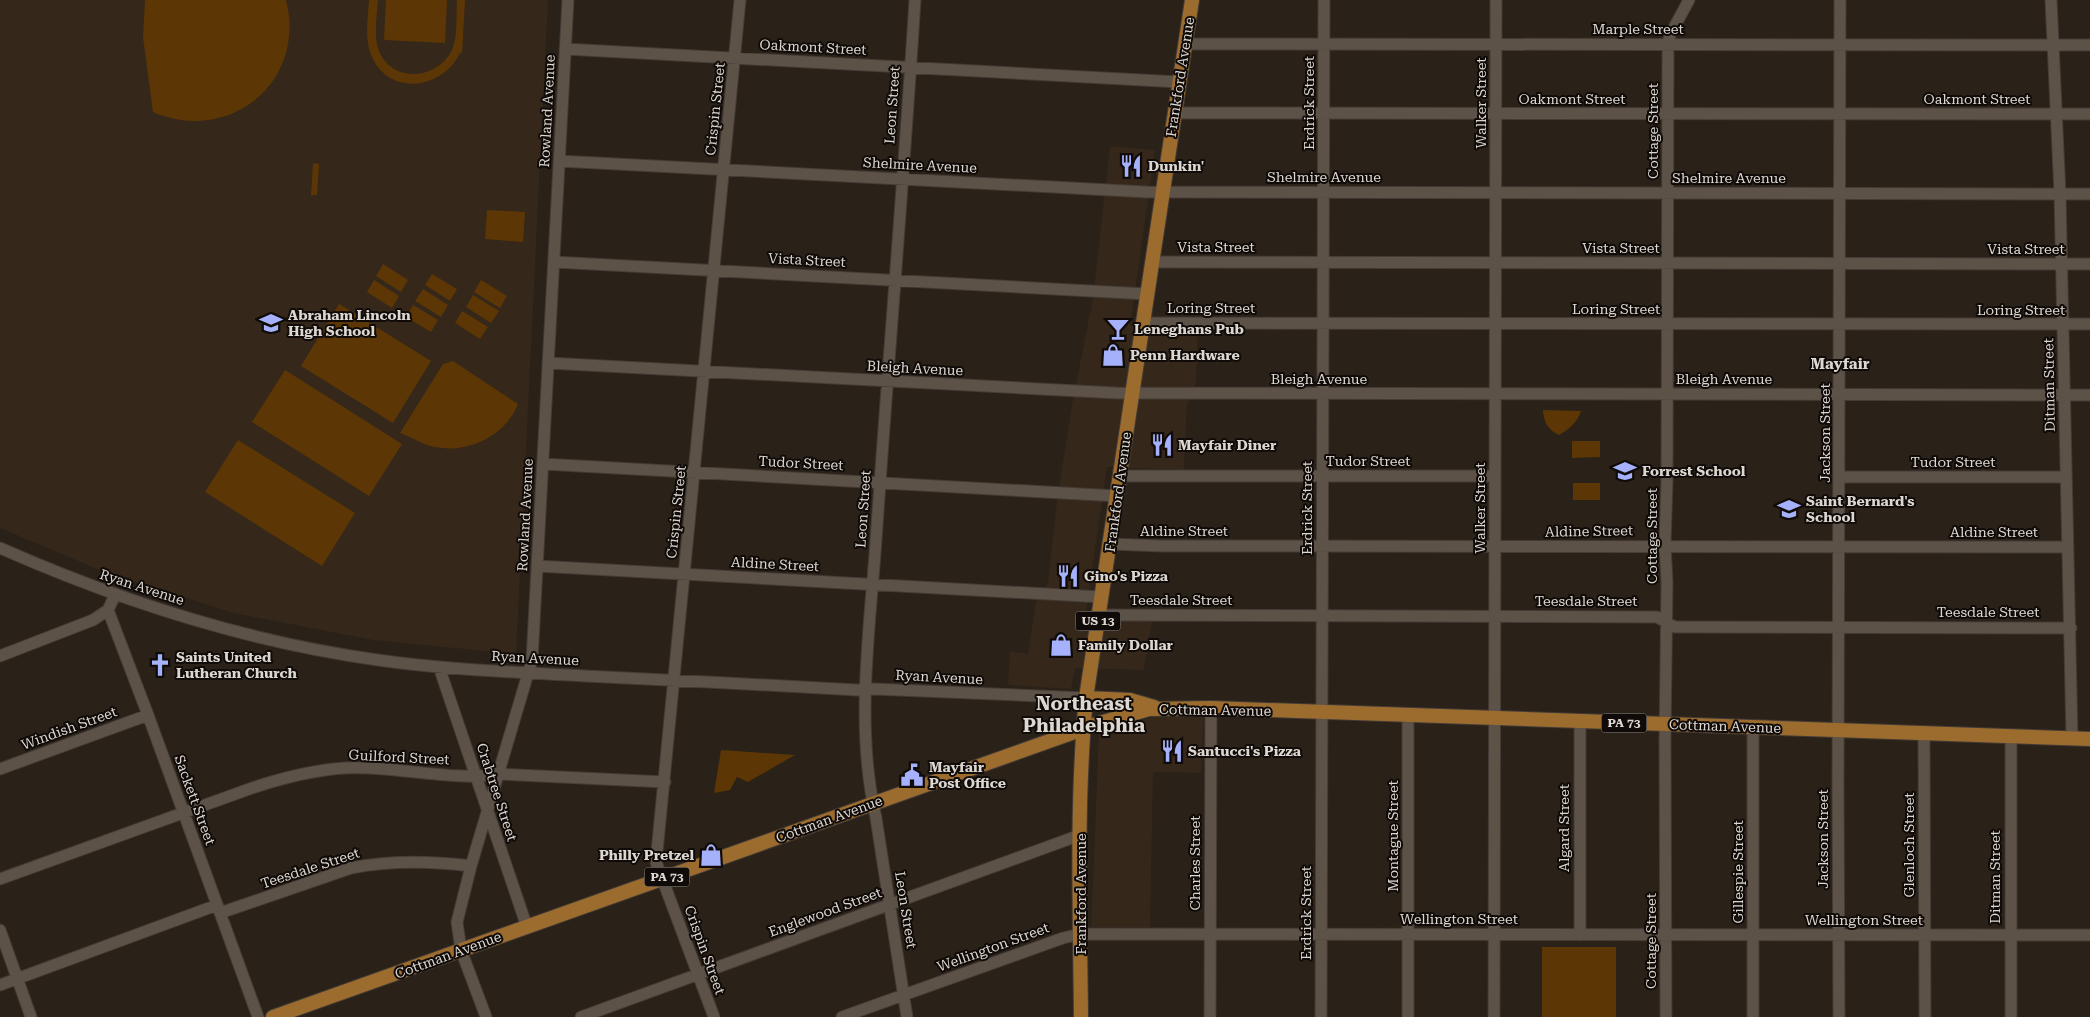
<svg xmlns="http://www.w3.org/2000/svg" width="2090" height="1017" font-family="'Roboto Serif',serif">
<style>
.built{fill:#352719}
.green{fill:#5c3705}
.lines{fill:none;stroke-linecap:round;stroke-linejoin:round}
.minor-casing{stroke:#433b35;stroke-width:13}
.major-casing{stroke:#433b35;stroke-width:16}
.minor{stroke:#5d5248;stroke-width:11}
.major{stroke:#9c6c2f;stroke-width:14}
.labels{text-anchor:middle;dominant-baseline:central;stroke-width:4;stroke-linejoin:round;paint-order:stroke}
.shield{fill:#100b08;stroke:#a09a95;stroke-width:1}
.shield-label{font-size:12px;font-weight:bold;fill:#ddd7d1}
.street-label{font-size:14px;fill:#ddd7d1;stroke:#100b08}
.poi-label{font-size:14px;font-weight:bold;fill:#ddd7d1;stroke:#100b08;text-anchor:start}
.neighbourhood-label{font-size:15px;font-weight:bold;fill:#ddd7d1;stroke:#100b08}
.district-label{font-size:19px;font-weight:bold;fill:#ddd7d1;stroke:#100b08}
</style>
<rect width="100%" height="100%" fill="#2a2118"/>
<!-- built -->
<path class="built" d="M0,0H548L516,654L373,640L233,613L97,569L0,528Z
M1110,146L1155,150L1130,326L1198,327L1196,383L1187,404L1184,470L1107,467L1085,618L1152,621L1144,670L1075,668L1071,689L1008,685L1010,651L1028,654L1036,602L1048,583L1057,500L1073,399L1093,298Z
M1164,714L1204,716L1201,773L1153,772L1150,927H1091L1099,732Z"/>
<!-- green -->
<path class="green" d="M145,0H286C307,82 230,145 153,112L143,37Z
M369,0H378C377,18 372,41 382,57C399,84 439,77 452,50C458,37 456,15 457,0H465L462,53H460C443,89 390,97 372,57C364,40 368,18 369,0Z
M386,0H447L445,43L384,40Z
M313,163L319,164L317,195H311Z
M487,210L525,212L523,242L485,239Z
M383,264L408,280L401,292L376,276Z
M432,274L457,289L450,301L425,285Z
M374,280L399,296L392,308L367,292Z
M481,280L507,296L500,308L474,292Z
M423,289L448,305L441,317L415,301Z
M473,295L499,311L491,323L466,307Z
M339,304L431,361L393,423L301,366Z
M413,305L438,320L431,332L406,317Z
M462,311L488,327L480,339L455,323Z
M453,361L518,404C506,435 468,454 435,447C423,445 412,437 400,433L443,364Z
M285,370L402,444L369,496L252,422Z
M1543,411V410L1581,411C1577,423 1569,429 1559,435C1548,430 1544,422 1543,411Z
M238,440L355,513L322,566L205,492Z
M1572,441H1600V457L1572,458Z
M1573,483H1600V500H1573Z
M721,750L795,755L748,782L737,777L730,790L714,793Z
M1542,947H1616V1017H1542Z"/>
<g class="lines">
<defs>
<path id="minor" d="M2051,0L2060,194L2072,738
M1185,44L2090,45
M565,49L1179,82
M1175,113L2090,114
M559,161L1147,192L2090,194
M554,262L1147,294
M1152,262L2090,264
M1143,323L2090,324
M548,363L1117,393L2090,395
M543,464L1117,496
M1120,476H1495
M1840,477H2066
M1110,544L1162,546L2068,547
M0,548C120,601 248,642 378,660C447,670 516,672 585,676C676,680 766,685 857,690L874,689L1086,698
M537,566L1101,597
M115,595L108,610L148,715L258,1017
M1099,615L1657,617L1675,627H1678L2071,628
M0,656L93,620L108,610
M439,667L527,927
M1408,715V1017
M1753,727V1017
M1924,733L1925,1017
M2011,736V1017
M0,769L148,715
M0,879L252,788C282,778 313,770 345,768C393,765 452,782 499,774L665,782
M220,913L351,868C392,860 430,861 471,866
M0,930L31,1017
M1580,935V721
M0,985L217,905
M486,1017L461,950L457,922L471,866L532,660L568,0
M581,1017L1080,835
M714,1017L656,862L740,0
M842,1017L1063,938L1080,934L2090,935
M907,1017L876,818C854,722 871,623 877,526C889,351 904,176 915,0
M1210,1017L1211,708
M1321,1017L1324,0
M1494,1017L1496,0
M1666,1017L1665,739L1667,582L1665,545L1667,480L1668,44L1670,35L1689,0
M1839,1017L1838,786L1840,0"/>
<path id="major" d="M1086,698L1130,700L1154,707
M273,1017L1100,723L1149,709L1211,708L2090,739
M1081,1017C1080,911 1076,804 1086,698L1192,0"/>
</defs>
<!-- minor casing -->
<use href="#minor" class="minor-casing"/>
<!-- major casing -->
<use href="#major" class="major-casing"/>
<!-- minor -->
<use href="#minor" class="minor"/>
<!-- major -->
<use href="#major" class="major"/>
</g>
<!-- icons -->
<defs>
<symbol id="restaurant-bare" viewBox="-9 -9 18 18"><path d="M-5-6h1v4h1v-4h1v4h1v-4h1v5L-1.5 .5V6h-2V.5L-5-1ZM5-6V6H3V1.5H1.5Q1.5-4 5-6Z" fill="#a6b1fc" stroke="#100b08" stroke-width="2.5" paint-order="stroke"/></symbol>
<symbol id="school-bare" viewBox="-9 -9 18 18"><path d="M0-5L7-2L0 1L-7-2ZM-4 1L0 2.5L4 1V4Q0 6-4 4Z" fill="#a6b1fc" stroke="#100b08" stroke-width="2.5" paint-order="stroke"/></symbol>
<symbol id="bar-bare" viewBox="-9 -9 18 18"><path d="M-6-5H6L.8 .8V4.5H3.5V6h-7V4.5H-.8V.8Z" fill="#a6b1fc" stroke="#100b08" stroke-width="2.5" paint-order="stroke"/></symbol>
<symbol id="shop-bare" viewBox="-9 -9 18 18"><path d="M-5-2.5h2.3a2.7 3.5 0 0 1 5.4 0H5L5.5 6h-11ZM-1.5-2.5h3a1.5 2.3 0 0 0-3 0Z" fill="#a6b1fc" stroke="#100b08" stroke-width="2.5" paint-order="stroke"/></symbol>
<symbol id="church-bare" viewBox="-9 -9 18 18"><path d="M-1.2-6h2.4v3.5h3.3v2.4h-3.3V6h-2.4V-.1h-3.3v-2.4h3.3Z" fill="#a6b1fc" stroke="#100b08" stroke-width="2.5" paint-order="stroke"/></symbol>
<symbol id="civic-bare" viewBox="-9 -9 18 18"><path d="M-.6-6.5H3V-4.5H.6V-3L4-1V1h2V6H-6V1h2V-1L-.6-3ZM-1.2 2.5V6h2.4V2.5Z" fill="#a6b1fc" stroke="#100b08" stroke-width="2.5" paint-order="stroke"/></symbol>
</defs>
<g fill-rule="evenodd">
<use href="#restaurant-bare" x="1115" y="150" width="32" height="32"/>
<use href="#school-bare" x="255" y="307" width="32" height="32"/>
<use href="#bar-bare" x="1102" y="313" width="32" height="32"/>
<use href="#shop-bare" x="1097" y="339" width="32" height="32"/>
<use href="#restaurant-bare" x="1146" y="429" width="32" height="32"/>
<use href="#school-bare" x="1609" y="455" width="32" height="32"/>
<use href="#school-bare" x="1773" y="493" width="32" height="32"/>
<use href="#restaurant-bare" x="1052" y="560" width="32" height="32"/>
<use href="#shop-bare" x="1045" y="629" width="32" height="32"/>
<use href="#church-bare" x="144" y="649" width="32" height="32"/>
<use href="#restaurant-bare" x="1156" y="735" width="32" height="32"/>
<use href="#civic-bare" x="896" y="759" width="32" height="32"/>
<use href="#shop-bare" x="695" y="839" width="32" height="32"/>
</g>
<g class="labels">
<!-- shield labels -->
<g class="shield">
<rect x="1075.5" y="611.5" width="45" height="19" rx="4"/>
<rect x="1601.5" y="713.5" width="45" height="19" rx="4"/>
<rect x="644.5" y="867.5" width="45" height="19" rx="4"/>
</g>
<g class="shield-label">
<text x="1098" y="621">US 13</text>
<text x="1624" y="723">PA 73</text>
<text x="667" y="877">PA 73</text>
</g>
<!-- street labels -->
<g class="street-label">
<text x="1638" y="29">Marple Street</text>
<text transform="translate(813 47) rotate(3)">Oakmont Street</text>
<text transform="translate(1180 77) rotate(-81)">Frankford Avenue</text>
<text x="1572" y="99">Oakmont Street</text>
<text x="1977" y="99">Oakmont Street</text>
<text transform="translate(1309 103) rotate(-90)">Erdrick Street</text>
<text transform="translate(1481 103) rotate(-90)">Walker Street</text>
<text transform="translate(892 105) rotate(-86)">Leon Street</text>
<text transform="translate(715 109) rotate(-84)">Crispin Street</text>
<text transform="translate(547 111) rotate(-87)">Rowland Avenue</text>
<text transform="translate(1653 131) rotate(-90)">Cottage Street</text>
<text transform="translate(920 165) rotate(3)">Shelmire Avenue</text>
<text x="1324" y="177">Shelmire Avenue</text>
<text x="1729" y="178">Shelmire Avenue</text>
<text x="1216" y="247">Vista Street</text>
<text x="1621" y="248">Vista Street</text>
<text x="2026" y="249">Vista Street</text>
<text transform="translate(807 260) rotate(3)">Vista Street</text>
<text x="1211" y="308">Loring Street</text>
<text x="1616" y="309">Loring Street</text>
<text x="2021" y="310">Loring Street</text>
<text transform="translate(915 368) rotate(3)">Bleigh Avenue</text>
<text x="1319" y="379">Bleigh Avenue</text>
<text x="1724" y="379">Bleigh Avenue</text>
<text transform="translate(2049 385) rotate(-91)">Ditman Street</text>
<text transform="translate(1825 433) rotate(-90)">Jackson Street</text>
<text x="1368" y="461">Tudor Street</text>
<text x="1953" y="462">Tudor Street</text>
<text transform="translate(801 463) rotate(3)">Tudor Street</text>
<text transform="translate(1118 492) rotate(-82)">Frankford Avenue</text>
<text transform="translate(1307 508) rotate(-90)">Erdrick Street</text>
<text transform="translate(1480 508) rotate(-90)">Walker Street</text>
<text transform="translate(863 509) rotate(-86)">Leon Street</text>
<text transform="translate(676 512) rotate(-84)">Crispin Street</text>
<text transform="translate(525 515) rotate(-87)">Rowland Avenue</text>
<text x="1184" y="531">Aldine Street</text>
<text transform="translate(1589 531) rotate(-1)">Aldine Street</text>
<text x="1994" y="532">Aldine Street</text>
<text transform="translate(1652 536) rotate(-90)">Cottage Street</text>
<text transform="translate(775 564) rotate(3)">Aldine Street</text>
<text transform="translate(142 587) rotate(18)">Ryan Avenue</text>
<text x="1181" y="600">Teesdale Street</text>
<text x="1586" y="601">Teesdale Street</text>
<text x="1988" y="612">Teesdale Street</text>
<text transform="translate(535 658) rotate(3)">Ryan Avenue</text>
<text transform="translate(939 677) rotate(3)">Ryan Avenue</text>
<text transform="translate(1215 710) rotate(1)">Cottman Avenue</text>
<text transform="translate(1725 726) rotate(2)">Cottman Avenue</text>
<text transform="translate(69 728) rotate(-20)">Windish Street</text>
<text transform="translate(399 757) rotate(3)">Guilford Street</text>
<text transform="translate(497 792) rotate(72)">Crabtree Street</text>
<text transform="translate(195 800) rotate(70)">Sackett Street</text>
<text transform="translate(829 819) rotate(-20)">Cottman Avenue</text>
<text transform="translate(1564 828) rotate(-90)">Algard Street</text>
<text transform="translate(1393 836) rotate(-90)">Montague Street</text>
<text transform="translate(1823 839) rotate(-90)">Jackson Street</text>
<text transform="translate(1909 845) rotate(-90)">Glenloch Street</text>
<text transform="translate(1195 863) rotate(-90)">Charles Street</text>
<text transform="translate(310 868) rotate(-18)">Teesdale Street</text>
<text transform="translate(1738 872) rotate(-90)">Gillespie Street</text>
<text transform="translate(1995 877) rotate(-90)">Ditman Street</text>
<text transform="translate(1081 894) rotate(-90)">Frankford Avenue</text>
<text transform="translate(906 910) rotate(81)">Leon Street</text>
<text transform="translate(825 912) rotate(-20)">Englewood Street</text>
<text transform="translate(1306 913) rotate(-90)">Erdrick Street</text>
<text x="1459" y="919">Wellington Street</text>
<text x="1864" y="920">Wellington Street</text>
<text transform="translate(1651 941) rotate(-90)">Cottage Street</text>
<text transform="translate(993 947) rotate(-20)">Wellington Street</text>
<text transform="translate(705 950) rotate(70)">Crispin Street</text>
<text transform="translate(448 955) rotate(-20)">Cottman Avenue</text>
</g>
<!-- poi labels -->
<g class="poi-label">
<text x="1148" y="166">Dunkin'</text>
<text x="288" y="315">Abraham Lincoln<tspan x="288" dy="16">High School</tspan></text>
<text x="1134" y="329">Leneghans Pub</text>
<text x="1130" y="355">Penn Hardware</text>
<text x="1178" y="445">Mayfair Diner</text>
<text x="1642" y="471">Forrest School</text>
<text x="1806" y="501">Saint Bernard's<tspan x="1806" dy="16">School</tspan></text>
<text x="1084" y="576">Gino's Pizza</text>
<text x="1078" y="645">Family Dollar</text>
<text x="176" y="657">Saints United<tspan x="176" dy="16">Lutheran Church</tspan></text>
<text x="1188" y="751">Santucci's Pizza</text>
<text x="929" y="767">Mayfair<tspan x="929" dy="16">Post Office</tspan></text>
<text x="694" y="855" text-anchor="end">Philly Pretzel</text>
</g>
<!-- neighbourhood labels -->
<g class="neighbourhood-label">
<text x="1840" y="364">Mayfair</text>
</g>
<!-- district labels -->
<g class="district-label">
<text x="1084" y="703">Northeast<tspan x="1084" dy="22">Philadelphia</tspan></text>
</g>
</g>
</svg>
